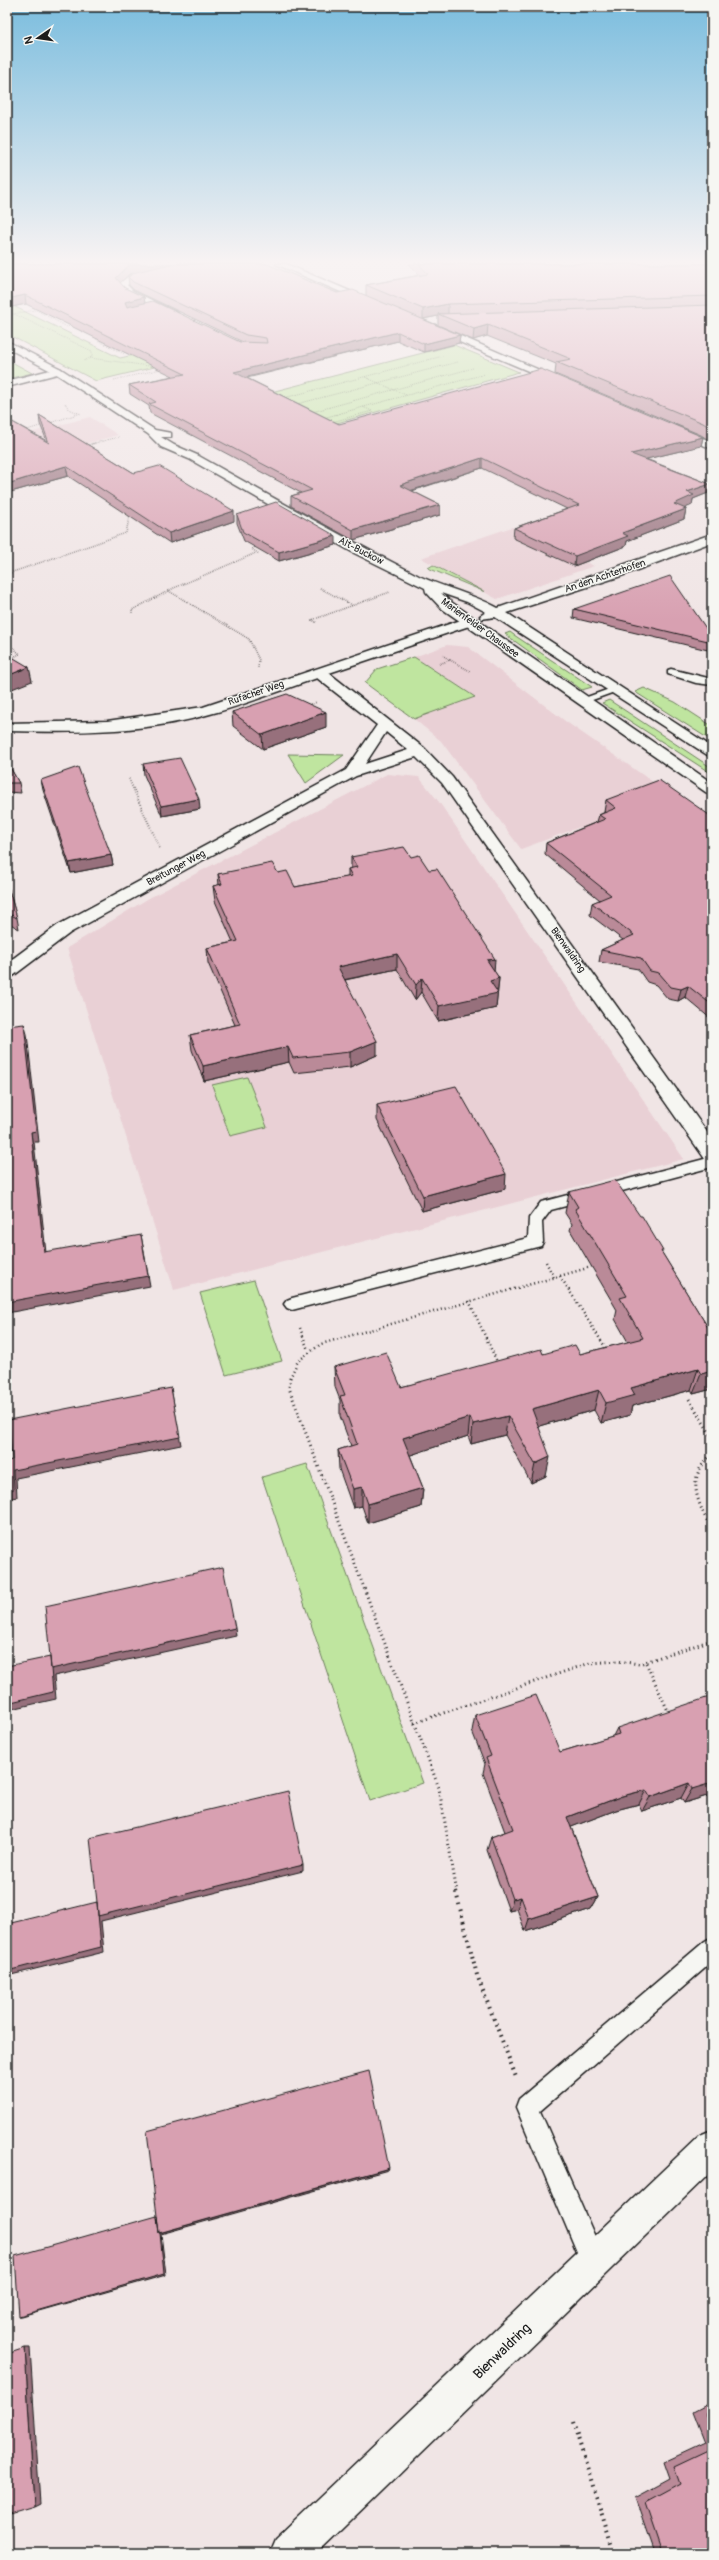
<svg xmlns="http://www.w3.org/2000/svg" width="719" height="2560" font-family="Pangolin,sans-serif">
<style>
.built{fill:#e9d0d5}
.green{fill:#bfe59f;stroke:#6e805e}
.lines{fill:none;stroke-linecap:round;stroke-linejoin:round}
.lane-casing{stroke:#1c1c1c;stroke-width:3}
.street-casing{stroke:#1c1c1c;stroke-width:3}
.secondary-casing{stroke:#1c1c1c;stroke-width:3}
.path-far5{stroke:#1c1c1c;stroke-width:1;stroke-dasharray:0.5 1.5;stroke-linecap:butt}
.path-far4{stroke:#1c1c1c;stroke-width:1.5;stroke-dasharray:0.5 1.5;stroke-linecap:butt}
.path-far3{stroke:#1c1c1c;stroke-width:2;stroke-dasharray:0.5 2;stroke-linecap:butt}
.path-far2{stroke:#1c1c1c;stroke-width:2.5;stroke-dasharray:1 3;stroke-linecap:butt}
.path-far1{stroke:#1c1c1c;stroke-width:3;stroke-dasharray:1 3.5;stroke-linecap:butt}
.path{stroke:#1c1c1c;stroke-width:4;stroke-dasharray:1.5 4.5;stroke-linecap:butt}
.lane{fill:#f6f6f2;fill-rule:evenodd}
.street{fill:#f6f6f2;fill-rule:evenodd}
.secondary{fill:#f6f6f2;fill-rule:evenodd}
.wall{fill:#ba8a98;stroke:#1c1c1c;fill-rule:evenodd}
.shaded-wall{fill:#97707c;stroke:#1c1c1c}
.building{fill:#d8a0b1;stroke:#1c1c1c}
.labels{text-anchor:middle;dominant-baseline:central;stroke-width:3;stroke-linejoin:round;paint-order:stroke}
.far-street-label{font-size:10px;fill:#1c1c1c;stroke:#f6f6f2}
.near-street-label{font-size:14px;fill:#1c1c1c;stroke:#f6f6f2}
</style>
<rect width="100%" height="100%" fill="#f0e5e5"/>
<filter id="ink" filterUnits="userSpaceOnUse"><feTurbulence type="fractalNoise" baseFrequency=".025" numOctaves="2"/><feDisplacementMap in="SourceGraphic" scale="8" xChannelSelector="R" yChannelSelector="G"/><feConvolveMatrix kernelMatrix="1 2 1 2 8 2 1 2 1" color-interpolation-filters="sRGB"/></filter>
<g filter="url(#ink)">
<!-- built -->
<path class="built" d="M90,417L118,435L62,450L29,433Z
M512,527L594,566L497,599L421,558Z
M447,645L468,647L565,721L712,823L693,912L580,827L521,849L441,741L414,719L475,697L414,657Z
M387,774L419,777L439,802L684,1159L174,1290L67,948L149,898Z"/>
<!-- green -->
<path class="green" d="M7,303L120,358L143,353L167,364L96,381L7,334Z
M454,345L519,372L301,433L240,400Z
M7,359L8,360L32,373L7,379Z
M433,565L485,592L428,568Z
M510,632L514,635L592,687L582,690L505,634Z
M414,657L475,697L414,719L365,683L377,669Z
M644,688L675,702L712,726V741L635,692Z
M609,700L712,768V774L602,703Z
M288,754L344,755L306,783Z
M247,1077L267,1127L230,1136L212,1085Z
M254,1280L282,1361L226,1375L200,1293Z
M307,1464L423,1783L370,1801L262,1477Z"/>
<g class="lines">
<defs>
<path id="lane" d="M671,669L712,679V685L696,683L668,674V670Z
M612,688L620,690L584,703L576,701Z
M712,1157V1167L551,1210L542,1222L543,1242L541,1246L292,1310L287,1308L284,1304L287,1300L292,1298L528,1238L529,1218L541,1202Z
M712,1937V1962L540,2111L606,2262L603,2271L594,2274L585,2271L516,2107L519,2099L705,1941Z"/>
<path id="street" d="M182,264H196L136,279L127,285L133,291L178,313V317H172L127,295L118,285L130,275Z
M276,264H286L378,303L371,305Z
M429,325H435L567,382L559,384L429,329Z
M58,368L61,369V373L7,387V381Z
M675,426L712,442V449L671,431L670,429Z
M470,617L475,618L477,621L475,624L329,673L424,748L452,777L712,1139V1161L705,1159L442,783L416,757L356,776L70,933L13,976L7,978V963L58,925L346,770L377,725L317,678C282,690 247,704 210,714C146,733 74,733 7,731V723L107,721L203,707ZM386,732L408,750L365,764Z
M712,2130V2171L318,2553H270L276,2539L700,2135Z"/>
<path id="secondary" d="M7,341L61,369L155,430L171,433V437H161L174,445L197,455C270,496 344,538 419,576C445,588 473,594 498,608L712,534V542L621,576L507,613L712,747V758L495,617L481,619L480,616L486,612L467,602L441,593L451,602L712,783V795L707,793L441,608L426,592L425,588L352,552L189,459L161,447L148,434L55,373L7,348Z"/>
</defs>
<!-- lane casing -->
<use href="#lane" class="lane-casing"/>
<!-- street casing -->
<use href="#street" class="street-casing"/>
<!-- secondary casing -->
<use href="#secondary" class="secondary-casing"/>
<!-- path-far5 -->
<path class="path-far5" d="M14,314L92,351V357L84,361
M7,315L36,310L67,327L74,325
M95,336L97,340L124,354
M90,358L156,367
M365,377L406,395
M114,380L161,369
M284,398L443,356
M65,403L69,409L81,414
M297,404L458,362
M312,412L473,368
M323,418L485,374
M332,422L372,411L363,407
M24,431L78,414
M91,444L119,437"/>
<!-- path-far4 -->
<path class="path-far4" d="M85,446L95,443
M256,546L252,549L259,554
M7,574L126,533L130,514
M320,588L352,605
M169,591L249,639L259,660L258,668
M132,613V610L174,588L256,553
M316,622L312,620L390,592
M7,642L20,654L7,660
M450,660L470,671
M439,664L450,660L442,655"/>
<!-- path-far3 -->
<path class="path-far3" d="M308,705L317,702
M129,779L160,849"/>
<!-- path-far2 -->
<path class="path-far2" d="M546,1262L554,1278
M560,1276L607,1350
M469,1301L498,1364
M300,1328L308,1350
M290,1378L298,1361L321,1344L591,1267"/>
<!-- path-far1 -->
<path class="path-far1" d="M290,1377L289,1388L439,1788L457,1893
M689,1399L712,1437
M712,1455C684,1478 698,1503 712,1530
M646,1663L669,1713
M414,1723L590,1663L618,1661L639,1664L712,1640"/>
<!-- path -->
<path class="path" d="M456,1892L477,1975L516,2077
M573,2422L614,2553"/>
<!-- lane -->
<use href="#lane" class="lane"/>
<!-- street -->
<use href="#street" class="street"/>
<!-- secondary -->
<use href="#secondary" class="secondary"/>
</g>
<!-- wall -->
<path class="wall" d="M7,264H267L337,293L366,296V285L420,275L409,264H712V442L701,435L555,374L556,364L487,336L473,340L438,325V316L423,319L460,335L459,343L424,352L398,341L247,378L339,424L703,437L701,446L646,459L710,484L708,493L693,499L692,505L684,508L686,509L684,519L627,541L626,546L574,566L513,538L514,528L567,509L482,468L412,491L440,505V515L353,540L291,506V496L301,493L150,413L149,406L130,394L129,385L173,376L26,304L7,308ZM136,272L128,277L129,285L134,290L243,342H240L145,303L144,297L125,288L120,283L129,274Z
M39,415L134,473L234,521L170,543L68,476L7,493V419L47,441L40,424Z
M237,515L336,545L279,561L244,541L237,523Z
M574,609L712,637V651L573,618Z
M232,712L326,727L263,749L233,726Z
M7,762L19,783L21,793L7,792Z
M143,764L200,809L162,816L144,775Z
M41,780L111,855L113,865L71,873L43,790Z
M606,800L712,817V1020L685,997L678,1001L668,999L656,985L647,982L638,969L599,962L601,950L623,940L590,915L592,903L600,900L545,854L546,843L597,822L599,815L605,812H604Z
M351,857H411L499,978L496,1008L438,1021L421,992L415,1000L397,969L345,980L377,1055L350,1067L294,1073L289,1062L204,1081L192,1050L190,1035L235,1025L208,963L207,948L233,942L215,901L213,886L219,885L218,874L278,873L295,887L348,877V869H351Z
M7,883L17,918L19,929L7,922Z
M377,1105L505,1189L422,1211L377,1120Z
M569,1192L662,1253L712,1334V1389L693,1394L691,1390L632,1406L630,1415L601,1423L594,1410L539,1426L546,1476L531,1483L505,1435L471,1444L468,1436L410,1455L423,1488L421,1507L368,1523L362,1506L353,1508L339,1469L338,1450L351,1446L340,1416V1400L335,1387L334,1367L401,1387L543,1354H580L628,1342L615,1319L617,1310L570,1230L572,1224L565,1213Z
M475,1715L560,1752L613,1736L617,1728L710,1795L684,1803L681,1798L642,1811L639,1804L616,1810L571,1827L598,1897L591,1909L525,1931L517,1909L509,1911L487,1850L491,1837L505,1832L483,1773L485,1764L472,1731Z
M712,2402V2553H654L635,2498L670,2479L664,2462L705,2443L693,2412Z"/>
<!-- shaded-wall -->
<path class="shaded-wall" d="M138,264H176L129,274L117,286L116,278L128,266Z
M25,295L26,304L7,308V299Z
M144,297L145,305L126,311L125,302Z
M448,304V314H438V316L423,319V309Z
M488,325L487,336L473,340L474,329Z
M398,332V341L235,380L234,372Z
M460,335L459,343L424,352V344Z
M703,437L701,446L630,463L631,454Z
M482,458V468L400,494V485Z
M66,466L68,476L7,493V484Z
M710,484L708,493L693,499L692,505L672,514L674,504L687,492Z
M440,505V515L353,540V530Z
M686,509L684,519L627,541L626,546L574,566L575,556L622,533Z
M234,511V521L170,543L169,533Z
M336,536V545L279,561V552Z
M29,667L32,681L7,691V676Z
M326,712V727L263,749L262,735Z
M199,799L200,809L162,816L161,806Z
M111,855L113,865L71,873L69,863Z
M397,954V969L338,981V967Z
M495,959L494,973L487,960Z
M422,978L421,992L415,1000L416,985Z
M499,978L496,1008L438,1021L439,1006L490,981Z
M688,986L685,997L678,1001L681,989Z
M24,1024L27,1034L39,1142H34L47,1262L44,1252L31,1132Z
M377,1041V1055L350,1067V1052Z
M288,1047L289,1062L204,1081L203,1066Z
M506,1174L505,1189L422,1211L423,1196Z
M141,1235L150,1286L7,1313V1302Z
M698,1369L691,1390L632,1406L630,1415L601,1423L606,1403L631,1388Z
M712,1371V1389L693,1394L701,1374Z
M171,1388L181,1445L16,1478L17,1497L7,1499V1490L13,1470Z
M599,1390L594,1410L529,1429L532,1409Z
M508,1416L505,1435L471,1444L473,1424Z
M470,1417L468,1436L402,1458L403,1438Z
M550,1457L546,1476L531,1483L535,1464Z
M362,1487V1506L353,1508V1489Z
M423,1488L421,1507L368,1523V1504Z
M235,1628L236,1636L54,1676L56,1699L7,1710V1703L50,1657Z
M712,1780V1793L710,1795L684,1803L692,1789Z
M689,1783L681,1798L642,1811L650,1797Z
M646,1790L639,1804L616,1810L561,1831L567,1817L622,1796Z
M303,1865V1871L101,1921L104,1952L7,1976V1971L97,1902Z
M521,1897L517,1909L509,1911L513,1899Z
M598,1897L591,1909L525,1931L529,1919Z
M389,2168L388,2170L161,2234L166,2275L21,2316H19L159,2233Z
M25,2348H30L40,2504L34,2507Z"/>
<!-- building -->
<path class="building" d="M7,264H138L128,266L116,278L125,288L144,297L125,302L127,307L153,301L240,342L267,343L266,338L246,335L133,282L128,277L136,272L171,264H267L337,293L353,290L460,335L424,344L398,332L234,372L339,424L541,369L703,437L631,454L710,484L687,492L694,495L674,504L686,509L622,533L628,536L575,556L514,528L579,505L482,458L400,485L440,505L353,530L291,496L312,490L149,404L156,402L129,385L185,374L25,295L7,299Z
M419,264H712V296L448,304L423,309L366,285L428,274Z
M712,305V429L703,423L556,362L571,359L488,325L474,329L438,314Z
M39,415L134,473L159,466L234,511L169,533L66,466L7,484V419L49,443Z
M276,502L336,536L279,552L243,532L237,515Z
M670,576L712,637V642L574,609Z
M7,654L29,667L7,676Z
M287,694L326,712L262,735L232,712Z
M180,758L199,799L161,806L143,764Z
M7,762L19,783H7Z
M78,767L111,855L69,863L41,780Z
M659,780L712,817V1005L688,986L681,989L671,987L659,973L650,971L641,958L601,950L634,935L592,903L611,895L546,843L605,819L599,815L616,808L606,800Z
M404,847L411,857L419,855L429,870L437,869L495,959L487,960L499,978L490,981L498,993L439,1006L422,978L416,985L397,954L338,967L377,1041L350,1052L293,1058L288,1047L203,1066L190,1035L240,1024L207,948L238,941L213,886L222,884L218,874L272,863L278,873L287,871L295,887L352,876L348,869L357,867L351,857Z
M7,883L17,918L7,913Z
M24,1024L36,1131L31,1132L44,1252L141,1235L148,1276L7,1302V1026Z
M456,1086L506,1174L423,1196L377,1105Z
M615,1180L640,1216H642L663,1251H661L712,1334V1371L701,1374L698,1369L631,1388L635,1395L606,1403L599,1390L532,1409L550,1457L535,1464L508,1416L473,1424L470,1417L403,1438L423,1488L368,1504L362,1487L353,1489L338,1450L357,1444L340,1396L345,1395L334,1367L386,1352L401,1387L541,1349L543,1354L575,1345L580,1354L643,1338L620,1298L627,1296L575,1209L578,1207L569,1192Z
M171,1388L180,1437L13,1470L14,1489L7,1490V1461L12,1460L9,1420Z
M223,1567L235,1628L51,1669L50,1657L53,1692L7,1703V1666L50,1657L45,1606Z
M536,1695L560,1752L619,1734L617,1728L712,1696V1783L692,1789L689,1783L650,1797L646,1790L622,1796L567,1817L598,1897L529,1919L521,1897L513,1899L491,1837L513,1829L486,1758L491,1756L475,1715Z
M288,1791L303,1865L98,1916L97,1902L101,1947L7,1971V1924L97,1902L90,1838Z
M369,2071L389,2168L159,2233L147,2131Z
M157,2216L159,2233H160L164,2274L19,2316L15,2256Z
M25,2348L34,2507L7,2515V2354Z
M712,2410V2434L705,2414Z
M712,2449V2553H662L645,2503L680,2484L674,2467Z"/>
</g>
<!-- sky -->
<linearGradient id="sky" x2="0" y2="1"><stop stop-color="#7bbdde"/><stop offset="0.42" stop-color="#f8f3f3"/><stop offset="1" stop-color="#f8f3f3" stop-opacity="0"/></linearGradient>
<rect width="719" height="622" fill="url(#sky)"/>
<g class="labels">
<!-- far-street labels -->
<g class="far-street-label">
<text transform="translate(361 551) rotate(27)">Alt-Buckow</text>
<text transform="translate(605 576) rotate(-19)">An den Achterhöfen</text>
<text transform="translate(480 628) rotate(36)">Marienfelder Chaussee</text>
<text transform="translate(256 693) rotate(-19)">Rufacher Weg</text>
<text transform="translate(176 868) rotate(-28)">Breitunger Weg</text>
<text transform="translate(568 950) rotate(55)">Bienwaldring</text>
</g>
<!-- near-street labels -->
<g class="near-street-label">
<text transform="translate(502 2351) rotate(-44)">Bienwaldring</text>
</g>
</g>
<!-- margin -->
<rect width="719" height="2560" fill="none" stroke="#f6f6f2" stroke-width="24"/>
<rect x="12" y="12" width="695" height="2536" fill="none" stroke="#1c1c1c" stroke-width="1.5" filter="url(#ink)"/>
<!-- north arrow -->
<g transform="translate(38 38) rotate(257)" stroke="#f6f6f2" stroke-width="3" paint-order="stroke">
<path d="M0-3L7 15L0 10L-7 15Z" fill="#1c1c1c"/>
<text y="-6" font-size="11" font-weight="bold" text-anchor="middle" fill="#1c1c1c">N</text>
</g>
</svg>
